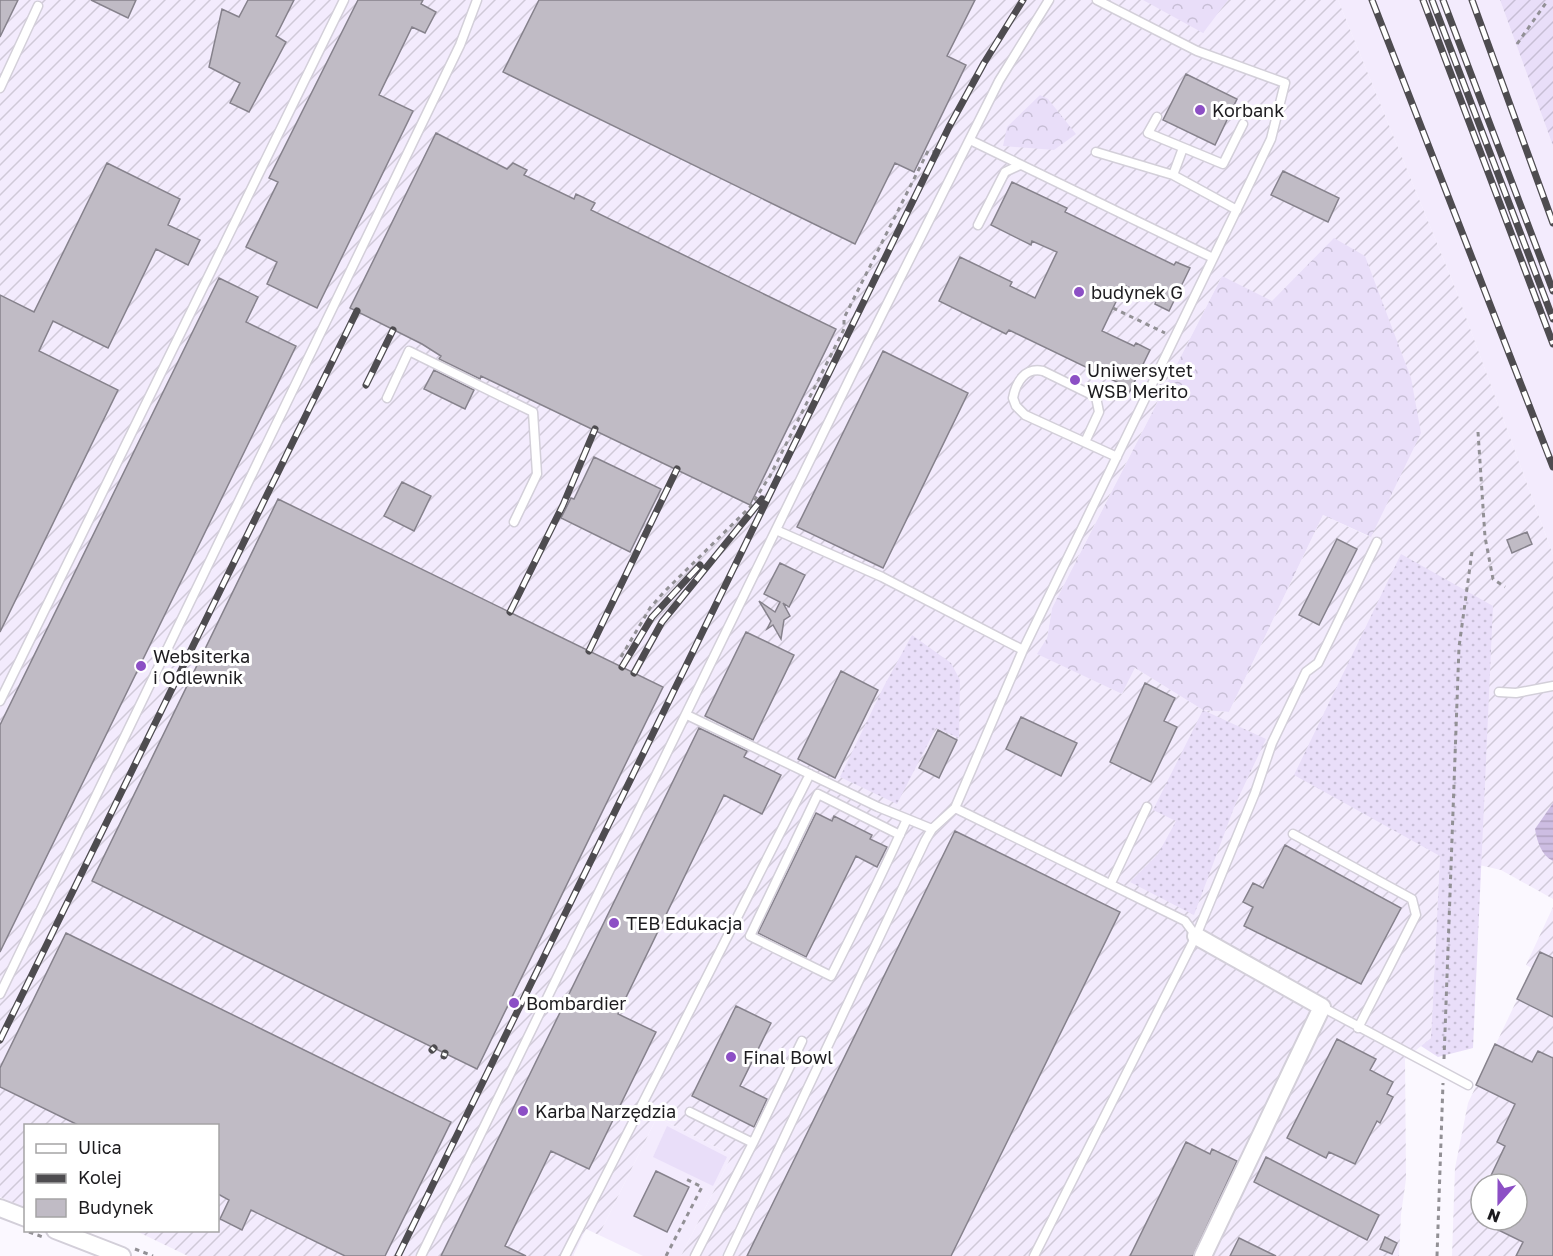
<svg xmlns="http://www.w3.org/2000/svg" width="1553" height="1256" font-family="'Golos Text',sans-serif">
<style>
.built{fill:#f3ebfd}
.industrial{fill:url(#industrial-furrows);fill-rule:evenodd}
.grass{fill:url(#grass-dots)}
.forest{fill:url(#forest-crowns)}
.park{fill:#e9def9}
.garden{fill:url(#garden-furrows)}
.water{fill:url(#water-rules)}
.building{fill:#c0bbc5;stroke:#86828c;stroke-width:1.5}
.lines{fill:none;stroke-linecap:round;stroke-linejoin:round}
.lane-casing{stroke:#d3cfd9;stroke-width:11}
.street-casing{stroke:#d3cfd9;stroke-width:20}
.path{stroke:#929095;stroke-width:3;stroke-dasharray:4.5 4.5;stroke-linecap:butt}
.lane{stroke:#fff;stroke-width:8}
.street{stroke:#fff;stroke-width:16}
.rail-casing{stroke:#4e4c50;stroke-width:7}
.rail{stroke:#fff;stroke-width:4.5;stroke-dasharray:14;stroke-linecap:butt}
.poi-dot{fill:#8c4fc5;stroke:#fff;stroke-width:2}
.labels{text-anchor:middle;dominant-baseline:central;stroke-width:6;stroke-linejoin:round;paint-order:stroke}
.poi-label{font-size:18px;fill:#1d1c1f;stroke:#fff;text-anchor:start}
</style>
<defs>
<pattern id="industrial-furrows" width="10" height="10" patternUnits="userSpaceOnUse" patternTransform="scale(1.5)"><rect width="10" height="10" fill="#f3ebfd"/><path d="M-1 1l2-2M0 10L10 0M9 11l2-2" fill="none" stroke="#d0c9d8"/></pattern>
<pattern id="grass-dots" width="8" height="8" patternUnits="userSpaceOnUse" patternTransform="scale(1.5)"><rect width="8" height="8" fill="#e9def9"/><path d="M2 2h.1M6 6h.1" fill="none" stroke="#c7bed5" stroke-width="1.8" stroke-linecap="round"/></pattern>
<pattern id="forest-crowns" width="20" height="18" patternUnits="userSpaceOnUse" patternTransform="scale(1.5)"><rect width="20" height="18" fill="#e9def9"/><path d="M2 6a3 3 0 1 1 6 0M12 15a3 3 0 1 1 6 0" fill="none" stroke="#c7bed5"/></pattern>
<pattern id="garden-furrows" width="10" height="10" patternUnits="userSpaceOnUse" patternTransform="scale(1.5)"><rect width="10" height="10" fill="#e9def9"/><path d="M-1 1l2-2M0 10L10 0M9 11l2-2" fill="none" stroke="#c7bed5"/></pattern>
<pattern id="water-rules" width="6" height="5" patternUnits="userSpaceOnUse" patternTransform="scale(1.5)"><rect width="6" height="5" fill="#cdbde2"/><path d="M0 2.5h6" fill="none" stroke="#b0a2c1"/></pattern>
</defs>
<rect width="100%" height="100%" fill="#fbf8ff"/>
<!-- built -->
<path class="built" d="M1338,0H1500L1553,146V555L1456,290Z
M657,1117L732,1155L681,1256H643L599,1235Z"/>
<!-- industrial -->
<path class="industrial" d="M0,0H1338L1456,290L1553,555V899L1501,870L1440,856L1431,1038L1405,1059L1406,1179L1401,1214L1399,1256H1210L1235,1202L1222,1196L1193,1256H681L732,1155L657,1117L599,1235L586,1229L573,1256H188L136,1231L218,1230V1126H26L25,1208L0,1197ZM1222,276L1370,537L1323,515L1229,712L1203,710L1135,668L1122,694L1038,654L1047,638L1052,608Z
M1553,907V1216L1531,1256H1452L1455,1168L1468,1103L1532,968L1526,965ZM1481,1184H1517V1220H1481Z"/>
<!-- grass -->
<path class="grass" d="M1401,554L1493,606L1473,1048L1438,1057L1421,1046L1431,1038L1440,856L1294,775Z
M912,635L951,663L960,680L959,738L936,728L897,804L840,777L884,686Z
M1203,710L1266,739L1235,805L1194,915L1130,882L1158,854L1176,821L1153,810Z"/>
<!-- forest -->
<path class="forest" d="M1143,0H1228L1203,33Z
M1040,95L1048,99L1076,134L1054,150L1003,146L1007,127Z
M1334,238L1365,256L1411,378L1421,433L1371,537L1323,515L1229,712L1203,710L1135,668L1122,694L1037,654L1047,638L1052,608L1222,276L1272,301Z"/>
<!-- park -->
<path class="park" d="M667,1126L727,1157L713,1186L653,1157Z"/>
<!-- garden -->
<path class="garden" d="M1500,0H1553V146Z"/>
<!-- water -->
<path class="water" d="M1553,803V861C1541,855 1537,841 1535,829Z"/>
<!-- building -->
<path class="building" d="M0,0H18L0,37Z
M91,0H136L128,18Z
M248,0H294L276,36L286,42L249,112L230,103L240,83L209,67L222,9L239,17Z
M358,0H423L421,4L436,12L425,33L412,27L379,95L413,111L317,308L267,284L277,262L246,247L278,182L269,178Z
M539,0H975L947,56L966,65L914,172L895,163L855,244L503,72Z
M1186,74L1237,99L1215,145L1163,120Z
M436,133L507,169L513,163L527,170L524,175L574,199L576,194L595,203L591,210L836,329L750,505L481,376L480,379L439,359L441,356L422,344L350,308Z
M107,163L180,199L168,225L200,240L188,265L156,249L108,348L53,321L39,351L118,390L0,632V295L34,312Z
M1283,171L1339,198L1328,222L1271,195Z
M1012,182L1067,208L1065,212L1174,265L1176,262L1190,268L1169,311L1155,304L1156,301L1124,285L1102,331L1134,346L1136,343L1150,350L1129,393L1115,386L1117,382L1009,330L1006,334L939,301L960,257L1012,282L1010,286L1035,298L1057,252L1032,241L1031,245L991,225Z
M219,278L258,297L246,322L296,346L0,952V725Z
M883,351L968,393L883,568L797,527Z
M434,370L474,390L465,409L424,389Z
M594,457L661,489L630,552L561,518L571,498L574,499Z
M402,482L431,496L414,531L384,516Z
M278,499L663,687L477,1069L92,881Z
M1527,532L1532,544L1512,553L1507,540Z
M1337,539L1357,549L1319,625L1299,615Z
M780,563L805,575L789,607L783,603L790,616L784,620L781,639L773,625L767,629L771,621L759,601L775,612L780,602L764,594Z
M746,632L794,655L753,740L705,716Z
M841,671L878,690L835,778L798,759Z
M1145,683L1175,698L1164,721L1177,727L1151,782L1110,762Z
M1021,717L1077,743L1061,776L1006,749Z
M699,728L747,751L744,757L781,775L762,814L724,795L618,1014L656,1032L589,1169L551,1151L505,1246L526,1256H441Z
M938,730L957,740L939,778L919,768Z
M816,813L832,821L834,816L872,835L870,839L887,847L877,867L856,856L806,957L758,933Z
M955,831L1120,912L951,1256H747Z
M1285,845L1401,908L1361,984L1244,926L1253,907L1243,902L1253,883L1263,888Z
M66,933L451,1122L385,1256H345L251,1210L242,1230L220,1219L229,1200L218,1194V1125H78L0,1087V1068Z
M1540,952L1553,958V1017L1517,999Z
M736,1006L771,1023L740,1086L767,1099L754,1127L692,1096Z
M1337,1039L1376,1059L1370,1070L1393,1082L1387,1094L1393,1097L1380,1123L1377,1121L1355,1164L1329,1152L1326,1158L1287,1138Z
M1495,1044L1532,1062L1538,1051L1553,1058V1256H1516L1523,1242L1478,1220H1517V1184H1487L1505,1146L1497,1142L1515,1104L1476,1085Z
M1186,1142L1210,1154L1212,1149L1237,1161L1193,1256H1130Z
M1266,1157L1379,1215L1367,1240L1254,1182Z
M656,1171L689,1187L667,1232L634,1216Z
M1385,1237L1397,1243L1392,1254L1380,1249Z
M1239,1238L1276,1256H1230Z"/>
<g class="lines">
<defs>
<path id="lane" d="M0,88L38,6
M1157,117L1148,133L1223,164L1243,124
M970,140L1213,258
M1096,152L1173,175L1237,210
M1173,175L1183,148
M978,225L1005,172L1020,165
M387,398L409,351L533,412L537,474L514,522
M1085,442L1099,412L1096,397L1043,371C1025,367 1016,382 1013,398L1016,406L1025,415L1117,457
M776,530L882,577L1023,650L955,808L1185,921L1196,936
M1023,650L1271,139L1285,83L1197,51L1097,0
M1499,692L1516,693L1553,686
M0,701L344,0
M687,715L878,807L932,829
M1293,834L1412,899L1416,915L1358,1028
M900,835L818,794L750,936L831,976C857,925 883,872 907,819
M1111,883L1147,807
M0,994L460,45L477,0
M1322,1007L1468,1085
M690,1112L753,1143L695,1256
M753,1143L802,1041
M421,1256L855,368L999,81L1049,0
M565,1256L810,774
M728,1256L925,841L932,829L955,808
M1034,1256L1196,936L1255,793L1272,743L1306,672L1318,663L1377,542"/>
<path id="street" d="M1196,936L1322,1007L1203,1256
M0,1208L26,1218
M55,1230L122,1256"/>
</defs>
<!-- lane casing -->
<use href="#lane" class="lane-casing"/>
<!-- street casing -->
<use href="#street" class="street-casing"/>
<!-- path -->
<path class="path" d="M1517,44L1548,0
M1113,308L1165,333
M1478,432L1485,537L1493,579L1505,587
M621,657L650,608L663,593L750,507L770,476L844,329V318L928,151L937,152
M1444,1059L1459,647L1472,552
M29,1232L43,1237
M135,1249L153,1256
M666,1256L702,1187L686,1179
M1437,1256L1443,1083"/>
<!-- lane -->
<use href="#lane" class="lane"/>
<!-- street -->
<use href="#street" class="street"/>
<defs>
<path id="rail" d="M1372,0L1553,467
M1423,0L1553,344
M1432,0L1553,319
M1443,0L1553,291
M1472,0L1553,223
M366,385L393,330
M510,612L563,505L595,429
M589,651L677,469
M622,667L652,617L700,565
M634,673L662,622L762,499
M0,1040L357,311
M432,1050L434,1048
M444,1056L445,1053
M398,1256L949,127L984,63L1023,0"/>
</defs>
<!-- rail casing -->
<use href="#rail" class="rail-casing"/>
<!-- rail -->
<use href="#rail" class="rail"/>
</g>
<!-- markers -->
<g class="poi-dot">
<circle cx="1200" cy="110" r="6"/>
<circle cx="1079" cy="292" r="6"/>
<circle cx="1075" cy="380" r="6"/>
<circle cx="141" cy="666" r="6"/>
<circle cx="614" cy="923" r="6"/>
<circle cx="514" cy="1003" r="6"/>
<circle cx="731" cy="1057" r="6"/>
<circle cx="523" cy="1111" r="6"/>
</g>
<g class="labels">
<!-- poi labels -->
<g class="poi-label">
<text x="1212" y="110">Korbank</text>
<text x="1091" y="292">budynek G</text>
<text x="1087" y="370">Uniwersytet<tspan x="1087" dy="21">WSB Merito</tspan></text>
<text x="153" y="656">Websiterka<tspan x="153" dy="21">i Odlewnik</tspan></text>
<text x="626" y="923">TEB Edukacja</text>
<text x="526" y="1003">Bombardier</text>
<text x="743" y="1057">Final Bowl</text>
<text x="535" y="1111">Karba Narzędzia</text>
</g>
</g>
<!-- legend -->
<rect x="24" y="1124" width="195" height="108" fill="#ffffff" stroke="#a5a4a5" stroke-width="1.5"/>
<rect x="36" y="1144" width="30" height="9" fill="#ffffff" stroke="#a5a4a5" stroke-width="1.5"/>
<text x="78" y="1154" font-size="18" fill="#1d1c1f">Ulica</text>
<rect x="36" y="1174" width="30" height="9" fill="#4e4c50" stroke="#a5a4a5" stroke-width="1.5"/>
<text x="78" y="1184" font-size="18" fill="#1d1c1f">Kolej</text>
<rect x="36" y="1199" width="30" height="18" fill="#c0bbc5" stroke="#a5a4a5" stroke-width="1.5"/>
<text x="78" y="1214" font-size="18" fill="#1d1c1f">Budynek</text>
<!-- north arrow -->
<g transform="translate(1499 1202) rotate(201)"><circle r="28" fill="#ffffff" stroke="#a5a4a5" stroke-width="1.5"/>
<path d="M0-4.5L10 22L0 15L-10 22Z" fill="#8c4fc5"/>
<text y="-9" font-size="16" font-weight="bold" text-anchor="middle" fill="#1d1c1f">N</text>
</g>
</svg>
